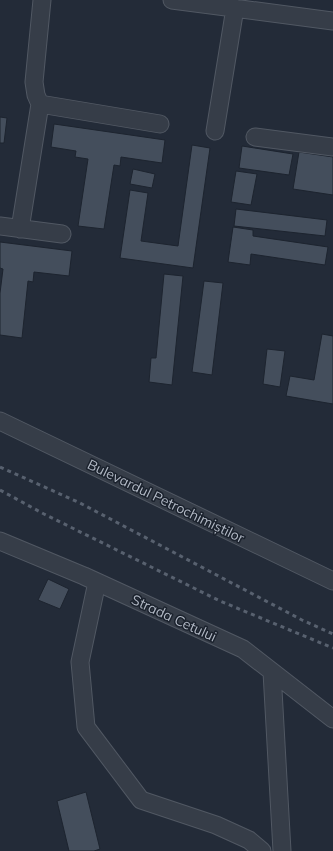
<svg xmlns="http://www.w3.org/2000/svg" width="333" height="851" font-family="Mulish,sans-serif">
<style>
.building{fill:#444e5c;stroke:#1d242f}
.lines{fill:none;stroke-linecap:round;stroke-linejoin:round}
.minor-casing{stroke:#515863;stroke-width:19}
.minor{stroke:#363d48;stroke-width:17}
.rail{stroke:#58616f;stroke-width:3;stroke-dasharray:4 4;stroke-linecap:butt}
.labels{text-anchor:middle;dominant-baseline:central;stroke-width:3;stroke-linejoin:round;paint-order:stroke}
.street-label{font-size:14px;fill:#b1b8c4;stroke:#1b222d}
</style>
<rect width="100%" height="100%" fill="#232b38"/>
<!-- building -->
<path class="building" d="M0,117L7,118L4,143H0Z
M54,124L165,140L162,163L121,157L120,166L114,165L104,229L78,226L88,159L75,157L76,151L51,147Z
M192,145L210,148L193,268L120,258L130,190L148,193L141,241L178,246Z
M242,146L293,154L289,175L239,168Z
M299,152L333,157V195L293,189Z
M133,169L155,174L152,188L130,184Z
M236,171L257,174L251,205L231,202Z
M236,209L327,220L325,236L234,226Z
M233,227L253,230V236L328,247L325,265L251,254L250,265L228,262Z
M0,242L72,251L69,276L34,272L33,282L28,281L22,338L0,335V293L3,269L0,268Z
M164,274L183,276L172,385L149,382L151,358H156Z
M204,281L223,283L212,375L192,372Z
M322,334L333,336V404L286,396L290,376L314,380Z
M267,349L285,351L280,387L263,384Z
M48,579L69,589L60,609L38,600Z
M86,792L100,849L94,851H69L57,801Z"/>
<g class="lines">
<defs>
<path id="minor" d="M42,0L34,82L36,95L40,104L160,124
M172,0L333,21
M215,131L235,8
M255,137L333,147
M0,226L62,234
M20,229L40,104
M0,421L333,581
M0,541L84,576L243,649L333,719
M97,582L80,662L86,727L141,800L216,825L249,840L262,851
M272,672L282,851"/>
</defs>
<!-- minor casing -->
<use href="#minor" class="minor-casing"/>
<!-- minor -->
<use href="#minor" class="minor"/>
<!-- rail -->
<path class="rail" d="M0,467L80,503L302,620L333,634
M0,490L44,514L220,601L333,648"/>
</g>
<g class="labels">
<!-- street labels -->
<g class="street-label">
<text transform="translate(166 501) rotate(26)">Bulevardul Petrochimiștilor</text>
<text transform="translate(174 618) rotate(25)">Strada Cetului</text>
</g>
</g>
</svg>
